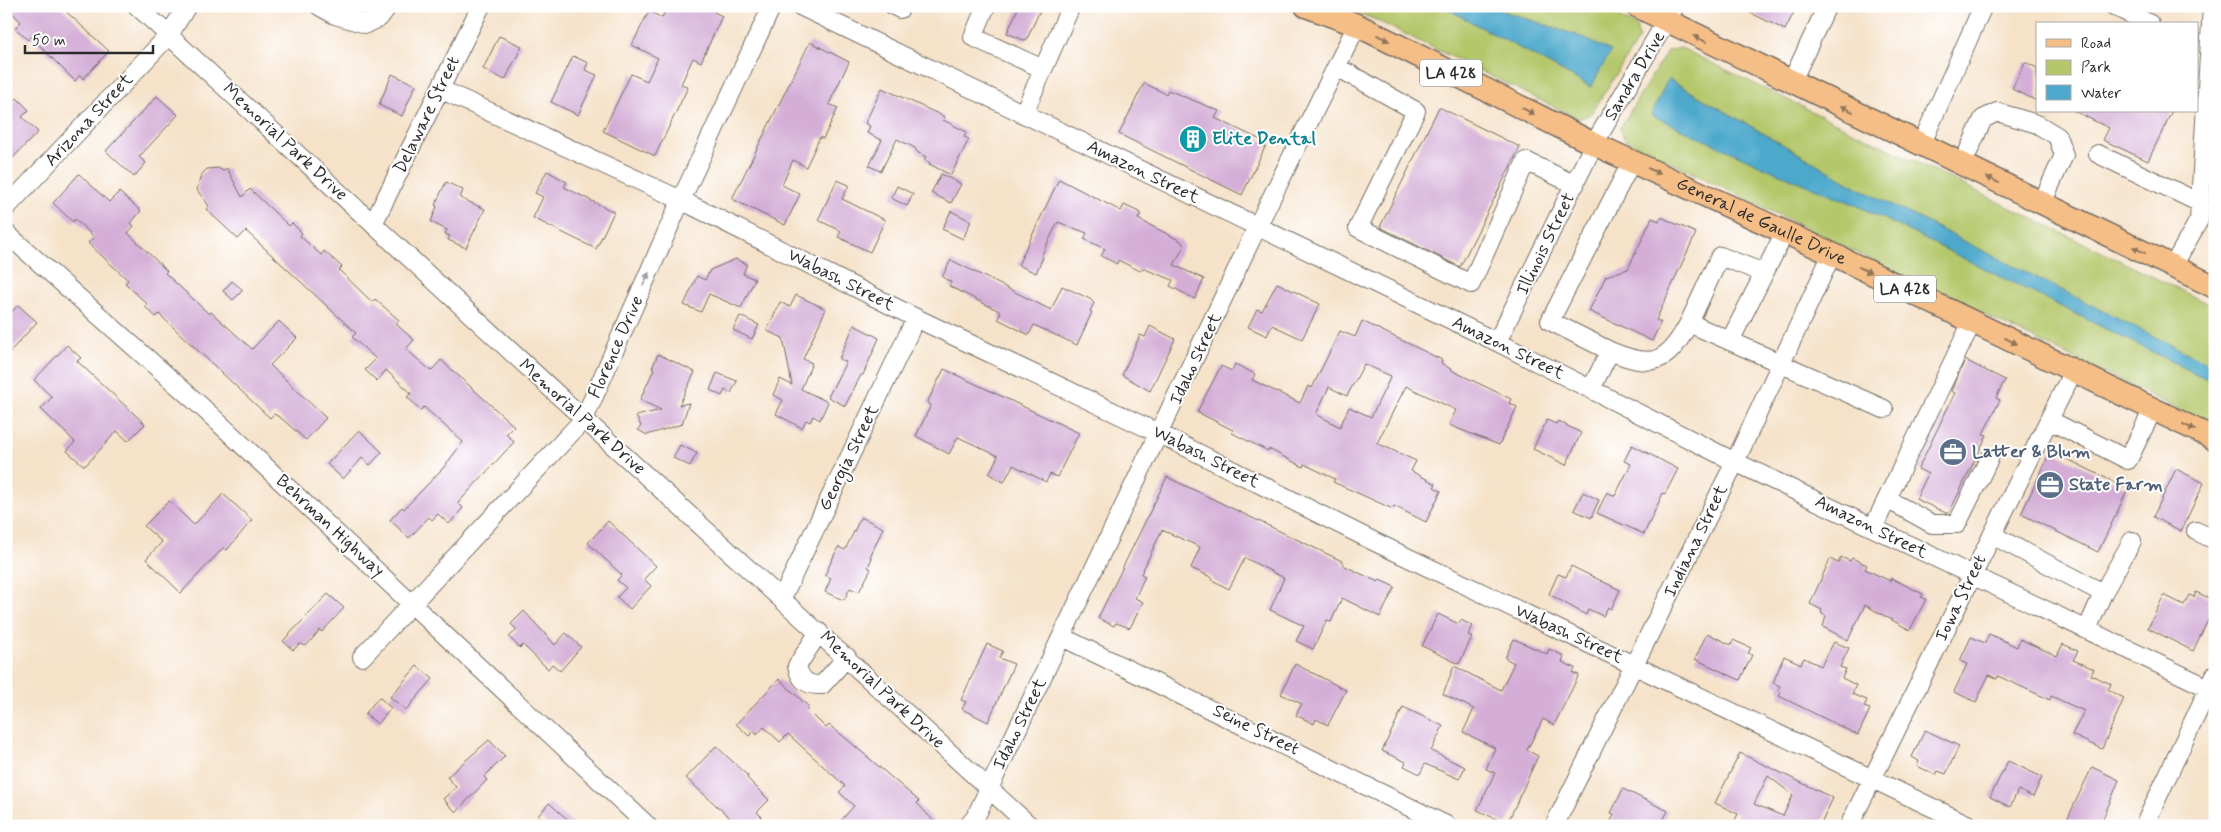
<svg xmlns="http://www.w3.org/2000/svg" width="2221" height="832" font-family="Mynerve,sans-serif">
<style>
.green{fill:#b4c76b;stroke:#70794b}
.water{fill:#4ea9cc;stroke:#3c6a7c}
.building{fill:#d4aed7;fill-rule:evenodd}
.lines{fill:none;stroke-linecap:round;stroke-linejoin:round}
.minor-casing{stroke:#726b62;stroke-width:20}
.major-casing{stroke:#726b62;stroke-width:25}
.minor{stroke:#fff;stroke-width:18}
.major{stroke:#f6be87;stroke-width:22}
.oneway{fill:#907459}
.oneway2{fill:#a0a0a0}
.labels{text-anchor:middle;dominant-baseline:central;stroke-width:4;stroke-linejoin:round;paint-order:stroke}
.shield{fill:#fff;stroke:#6b6b6b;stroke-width:1}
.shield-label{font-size:16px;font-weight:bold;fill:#2b2b2b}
.street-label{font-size:18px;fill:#2b2b2b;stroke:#fff}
.culture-label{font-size:18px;font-weight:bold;fill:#0d838f;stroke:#fff;text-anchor:start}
.service-label{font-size:18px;font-weight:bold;fill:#4e5e75;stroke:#fff;text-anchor:start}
</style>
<rect width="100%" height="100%" fill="#fff"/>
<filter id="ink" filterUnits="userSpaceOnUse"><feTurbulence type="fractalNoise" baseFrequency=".02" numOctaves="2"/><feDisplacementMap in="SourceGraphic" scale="10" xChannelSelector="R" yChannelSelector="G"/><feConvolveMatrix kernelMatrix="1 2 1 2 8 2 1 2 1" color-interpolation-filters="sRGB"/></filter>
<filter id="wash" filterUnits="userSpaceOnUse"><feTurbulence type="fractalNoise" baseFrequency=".0096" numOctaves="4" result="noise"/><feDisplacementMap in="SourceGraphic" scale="20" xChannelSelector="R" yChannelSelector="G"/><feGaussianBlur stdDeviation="1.12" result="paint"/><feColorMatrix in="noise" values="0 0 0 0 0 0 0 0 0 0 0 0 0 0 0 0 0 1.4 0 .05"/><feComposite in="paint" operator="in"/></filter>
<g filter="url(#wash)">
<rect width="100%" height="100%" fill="#f5e2c9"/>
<!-- green -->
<path class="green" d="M1339,6H1442L1591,87L1610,51L1576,35L1488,6H1598L1636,26L1639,38L1591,114L1579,119L1376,20Z
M1681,48L2215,307V367L1862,190L1669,79L1652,115L1766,168L1854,204L2215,383V427L1625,140L1620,128L1667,51Z"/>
<!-- water -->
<path class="water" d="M1442,6H1488L1576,35L1611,51L1591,87Z
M1668,79L1862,190L2215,367V383L1854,204L1766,168L1651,115Z"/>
<g id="blocks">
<!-- building -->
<path class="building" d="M6,6H60L109,51L83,79L80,75L75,81L31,37L28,40L15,28L21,22Z
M667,6H717L714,12L722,16L701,62L693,58L681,84L688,87L655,156L603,131L631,74L647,81L658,58L632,45L649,11L662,18Z
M1019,6H1042L1026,41L1007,33Z
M1737,6H1797L1785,30Z
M499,36L522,46L505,80L483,69Z
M810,42L849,62L829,104L838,108L823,139L820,137L806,167L793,160L782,185L800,194L785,225L732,199Z
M573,56L588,63L585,70L597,75L578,115L551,102Z
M2025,62L2037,68V101L2012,89Z
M392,74L416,85L402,116L379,105Z
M1144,83L1166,94L1168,90L1219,111L1215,118L1267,143L1242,195L1119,134Z
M882,88L945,117L943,120L967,132L964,137L969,139L951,175L929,164L930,163L924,160L926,157L917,152L915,148L897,139L881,171L869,166L882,140L867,133L870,126L865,123Z
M157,96L178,115L139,157L146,163L134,177L106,151Z
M17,98L29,110L22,117L38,132L6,165V109Z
M1439,107L1520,147L1460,267L1380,227Z
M2074,111H2172L2148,161L2103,140L2109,128Z
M218,168L223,171L227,168L242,197L250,189L289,226L292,223L302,233L300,236L321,255L324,251L342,267L339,270L372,302L375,299L399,320L396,324L414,340L406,349L431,371L441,360L514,426L506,434L514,442L458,503L463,508L449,524L438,514L432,520L429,517L409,538L390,520L402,507L404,509L444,467L463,442L424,407L421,410L407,397L411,393L386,370L377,381L365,370L376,359L352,337L356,333L246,231L238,239L206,209L209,206L197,190L201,175L207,169Z
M547,171L567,182L564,187L614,212L596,249L533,218L543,197L535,193Z
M79,174L109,202L119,192L141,211L131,223L134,226L128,233L167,271L165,273L209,314L211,312L252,349L279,321L297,338L270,365L326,418L306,440L281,418L274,414L270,418L159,314L156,317L145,307L147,304L125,283L128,280L88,243L94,237L75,219L73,222L53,203Z
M941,174L961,184L951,203L931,193Z
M1059,179L1121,211L1124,205L1141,213L1138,219L1181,241L1184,246L1174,265L1204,279L1195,299L1170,286L1173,280L1142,268L1140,271L1118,260L1117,264L1101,256L1105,249L1084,239L1087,233L1058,222L1041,256L1043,257L1036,273L1018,265Z
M837,180L849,185L842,199L885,220L870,252L838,237L841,231L818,220Z
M446,182L463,190L460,198L485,209L466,248L448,240L450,236L445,234L447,230L431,222L437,206L435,205Z
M897,186L913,194L907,206L891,198Z
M951,211L971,221L963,239L942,229Z
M1661,217L1696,233L1656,320L1661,322L1652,341L1589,311L1606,276L1628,269L1652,218L1659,221Z
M736,259L747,264L743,274L755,279L741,308L709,294L701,312L684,305L697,276L705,280L710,270Z
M951,260L1051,310L1062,286L1090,299L1094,303L1090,311L1092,312L1077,345L1034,325L1029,335L998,319L1001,312L949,286L951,282L942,277Z
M232,281L243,290L233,300L223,291Z
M1277,283L1320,304L1302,339L1272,325L1267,336L1248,327L1257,309L1262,311Z
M796,295L826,309L803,359L812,363L801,389L828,402L820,420L813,416L810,422L806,420L802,428L776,414L783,400L773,395L780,379L792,385L783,338L767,331L780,302L790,307Z
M18,305L37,322L6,356V318Z
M740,316L759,325L752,339L733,330Z
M1362,321L1442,360L1441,363L1455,372L1511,399L1509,403L1517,407L1499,445L1449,425L1456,410L1406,386L1377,443L1416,461L1411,471L1436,484L1434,487L1441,491L1426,522L1394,506L1393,509L1333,482L1335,479L1304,464L1303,467L1269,449L1268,451L1232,433L1233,430L1197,412L1221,366L1232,371L1235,364L1255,374L1252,380L1300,403L1308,386L1312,388L1340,331L1355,337ZM1364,364L1391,376L1371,417L1349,407L1340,427L1316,414L1329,387L1347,396Z
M854,325L879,338L863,375H861L845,406L828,397L846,362L839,359Z
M1150,326L1175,339L1150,391L1122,375L1140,335L1145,337Z
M67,345L81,358L77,361L145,424L128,441L117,431L86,465H83L67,451L75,442L41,409L52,397L34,380Z
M658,354L695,372L679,405L689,403L682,424L647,435L638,430L641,426L636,416L661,410L640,400L654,369L652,368Z
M1965,360L2005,380L1996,398L2000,400L1983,434L1987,435L1949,513H1946L1916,499L1928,474L1918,469L1955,393L1951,391Z
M944,369L1079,433L1057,477L1050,474L1046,482L1013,465L1004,482L989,474L998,456L958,437L949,454L916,436L931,405L927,403Z
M717,373L737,381L731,393L725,390L722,396L710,390Z
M1547,420L1556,424L1558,421L1581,433L1566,465L1533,449Z
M359,430L382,452L370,465L362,458L343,479L327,464Z
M680,445L697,453L690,466L673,458Z
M1632,445L1678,469L1665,494L1663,493L1644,534L1597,513L1607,492L1615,496L1631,464L1624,461Z
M2051,451L2128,489L2098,552L2021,514Z
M2176,469L2204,483L2181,531L2153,517Z
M1167,477L1344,562L1343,565L1378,582L1380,580L1395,587L1380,617L1342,598L1331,622L1327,620L1313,649L1296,641L1304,626L1270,610L1284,578L1245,558L1229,589L1212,580L1213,578L1191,568L1200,547L1162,530L1141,574L1145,576L1135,598L1143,602L1130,628L1116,623L1114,626L1098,618Z
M1583,492L1599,500L1591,518L1574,510Z
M223,494L252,520L227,550L224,547L181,593L146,559L162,542L144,526L169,501L194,525Z
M861,517L883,528L870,557L872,558L868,567L871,569L859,592L850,588L844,600L841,599L825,592L831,578L825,575L838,547L845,550Z
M608,521L656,566L644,579L651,586L630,609L617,597L626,588L617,580L622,575L588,543Z
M1841,557L1850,561L1852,558L1867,565L1865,569L1890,581L1891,578L1923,594L1921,597L1926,599L1910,630L1865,605L1848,640L1823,627L1826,616L1821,613L1822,610L1810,604L1830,559L1838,563Z
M1571,566L1620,590L1611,609L1608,607L1603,616L1588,609L1586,615L1549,594L1558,574L1566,577Z
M2196,592L2215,601V623L2208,620L2193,651L2148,628L2164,595L2184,605L2189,595L2194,597Z
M328,594L344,608L322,632L320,630L306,646L300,644L293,650L283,641Z
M524,611L555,645L566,633L581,647L560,671L552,664L548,669L523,645L520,648L509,637L517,630L511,624Z
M1438,614L1459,624L1461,620L1473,626L1468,635L1472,637L1459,664L1422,646Z
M1707,633L1731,645L1733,640L1751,648L1748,653L1752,655L1740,680L1695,659Z
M1989,634L2017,647L2020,639L2057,656L2063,644L2078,651L2073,660L2094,669L2091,675L2111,684L2108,690L2124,698L2102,749L2072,735L2084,711L2051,696L2050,700L1998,676L1997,679L1989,675L1976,702L1954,692L1967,664L1960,661L1971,637L1985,643Z
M1514,639L1547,654L1549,649L1564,656L1562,662L1575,668L1573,673L1579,675L1554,725L1543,719L1527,750L1538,756L1507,824L1477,810L1495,773L1486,769L1495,748L1463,732L1474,709L1443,694L1454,666L1501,690L1514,663L1505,658Z
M1834,642L1849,648L1840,667L1846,669L1842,678L1856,685L1852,694L1867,700L1864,707L1870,709L1858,735L1779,696L1781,692L1778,690L1780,686L1773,683L1784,656L1801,664L1804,658L1821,666Z
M987,644L1003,651L999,658L1014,664L988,722L962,709L966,702L961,700Z
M1295,664L1346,690L1328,725L1316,719L1314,724L1296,715L1302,704L1281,694Z
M417,666L433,679L406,710L390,697Z
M779,679L809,707L807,709L826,728L829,725L842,735L919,801L917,803L938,826H836L854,806L839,792L845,786L788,734L780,742L764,727L757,735L754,731L749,736L736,724Z
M379,697L391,708L378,724L365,714Z
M1403,707L1443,726L1431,751L1465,767L1459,779L1425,764L1420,774L1404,766L1406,762L1382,751Z
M1925,730L1959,746L1946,774L1938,771L1936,775L1917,766L1919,761L1912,757Z
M489,740L505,756L484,777L487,780L456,812L443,799L456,787L447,777Z
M716,746L748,776L747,778L769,800L757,812L762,817L753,826H739L686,778Z
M1740,753L1833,798L1820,826H1732L1738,814L1715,803ZM1768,776L1793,795L1783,816L1754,804Z
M2008,761L2042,777L2033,797L2018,790L2010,807L1990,797Z
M2092,767L2119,780L2100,826H2064Z
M1623,789L1668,811L1660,826H1609L1614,814L1611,813Z
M549,803L575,826H549L538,816Z"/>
</g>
</g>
<g filter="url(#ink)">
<use href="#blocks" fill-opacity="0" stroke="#726b62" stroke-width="1"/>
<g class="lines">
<defs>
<path id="minor" d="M137,6L584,419L1030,826
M319,6L335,15L366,24L379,18L388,6
M800,6L1497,342L1735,462L2215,691
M894,6L900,9
M986,6L973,37L1043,69
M2114,6L2150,24
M1337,67L1416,111L1358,228L1471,284L1526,161L1575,185
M1791,83L1827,6
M440,89L681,200L916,318L1160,434L1373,541L1971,826
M1023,115L1071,6
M1921,145L1983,6
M2098,154L2200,203
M1962,165L1983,119L1997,112L2037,124L2057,136L2064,155L2042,203
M6,208L169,35L187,6
M373,224L481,6
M1785,232L1730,341L1884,409
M6,233L203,408L648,826
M2173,266L2199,220L2212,6
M1689,323L1720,256L1764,273
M1497,342L1594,144L1675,6
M1610,351L1550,321L1632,161
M1591,389L1610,351C1653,369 1667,364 1689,323L1730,341
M2049,420L2128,460L2153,409
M1887,499L1932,524H1957L1989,459
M1873,528L1972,322
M2196,531L2215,540
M1992,535L2103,593L2132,541
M782,598L916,318
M2087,630L2103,593
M819,632L797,666C800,680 808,686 822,685L847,657
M1062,637L1448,826
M362,657L584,419L681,200L772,6
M968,826L975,818L1257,227L1357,25
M1554,826L1735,462L1832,254
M1849,826L2073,371
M2144,826L2215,675"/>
<g id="major">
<path id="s1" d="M1306,6L1357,25L1594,144L1832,254L2215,439"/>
<path d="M1637,6L2215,287"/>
</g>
</defs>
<!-- minor casing -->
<use href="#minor" class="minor-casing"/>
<!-- major casing -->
<use href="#major" class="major-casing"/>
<!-- minor -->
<use href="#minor" class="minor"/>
<!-- major -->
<use href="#major" class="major"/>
</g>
<!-- one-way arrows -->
<defs><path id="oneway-solid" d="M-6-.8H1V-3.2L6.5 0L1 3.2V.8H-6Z" transform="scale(1.25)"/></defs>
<g class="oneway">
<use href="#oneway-solid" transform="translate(1383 38) rotate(27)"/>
<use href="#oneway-solid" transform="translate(1700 39) rotate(-154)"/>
<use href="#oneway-solid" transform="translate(1847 109) rotate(-154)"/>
<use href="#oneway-solid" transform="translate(1528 111) rotate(27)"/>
<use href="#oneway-solid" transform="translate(1654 171) rotate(25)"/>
<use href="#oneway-solid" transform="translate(1993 180) rotate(-154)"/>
<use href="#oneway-solid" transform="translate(2139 250) rotate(-154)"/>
<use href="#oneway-solid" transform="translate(1865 270) rotate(26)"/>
<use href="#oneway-solid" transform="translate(2011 341) rotate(26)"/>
<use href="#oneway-solid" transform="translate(2189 427) rotate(26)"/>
</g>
<use class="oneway2" href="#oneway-solid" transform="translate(646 279) rotate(-66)"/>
</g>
<!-- icons -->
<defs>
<symbol id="building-disc" viewBox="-11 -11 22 22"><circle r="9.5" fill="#0f9aa8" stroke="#fff"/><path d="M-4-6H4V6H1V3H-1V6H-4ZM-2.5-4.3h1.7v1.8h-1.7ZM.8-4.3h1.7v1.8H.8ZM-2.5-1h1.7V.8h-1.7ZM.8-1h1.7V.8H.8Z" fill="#fff"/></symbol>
<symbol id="office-disc" viewBox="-11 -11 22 22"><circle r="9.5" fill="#5c6f8a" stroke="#fff"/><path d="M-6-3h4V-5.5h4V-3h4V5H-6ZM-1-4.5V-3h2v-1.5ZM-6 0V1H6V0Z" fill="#fff"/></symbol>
</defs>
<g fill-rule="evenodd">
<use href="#building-disc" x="1177" y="123" width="32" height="32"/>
<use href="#office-disc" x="1937" y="436" width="32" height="32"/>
<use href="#office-disc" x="2034" y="469" width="32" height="32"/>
</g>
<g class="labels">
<!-- shield labels -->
<g class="shield">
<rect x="1420" y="59.5" width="62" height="27" rx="4"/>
<rect x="1874" y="275.5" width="62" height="27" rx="4"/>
</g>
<g class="shield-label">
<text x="1451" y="73">LA 428</text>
<text x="1905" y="289">LA 428</text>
</g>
<!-- street labels -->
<g class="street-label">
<text transform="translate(1635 76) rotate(-59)">Sandra Drive</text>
<text transform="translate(427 115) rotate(-64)">Delaware Street</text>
<text transform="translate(89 120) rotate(-47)">Arizona Street</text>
<text transform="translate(285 142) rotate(43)">Memorial Park Drive</text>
<text transform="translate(1143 172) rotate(26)">Amazon Street</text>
<text stroke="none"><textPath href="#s1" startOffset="504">General de Gaulle Drive</textPath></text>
<text transform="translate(1546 244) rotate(-64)">Illinois Street</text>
<text transform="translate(841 280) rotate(27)">Wabash Street</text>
<text transform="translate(616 347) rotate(-66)">Florence Drive</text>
<text transform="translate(1508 348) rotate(26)">Amazon Street</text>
<text transform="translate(1196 359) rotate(-65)">Idaho Street</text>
<text transform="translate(582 417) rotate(42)">Memorial Park Drive</text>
<text transform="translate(1206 457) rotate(27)">Wabash Street</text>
<text transform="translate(849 458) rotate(-64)">Georgia Street</text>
<text transform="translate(330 526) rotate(43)">Behrman Highway</text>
<text transform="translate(1871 527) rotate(26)">Amazon Street</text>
<text transform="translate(1696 541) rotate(-64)">Indiana Street</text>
<text transform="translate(1961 598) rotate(-64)">Iowa Street</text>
<text transform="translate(1569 634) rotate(25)">Wabash Street</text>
<text transform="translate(882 690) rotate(43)">Memorial Park Drive</text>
<text transform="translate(1020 724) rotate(-64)">Idaho Street</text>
<text transform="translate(1256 730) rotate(26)">Seine Street</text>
</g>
<!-- culture labels -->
<g class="culture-label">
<text x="1212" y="139">Elite Dental</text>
</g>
<!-- service labels -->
<g class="service-label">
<text x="1972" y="452">Latter &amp; Blum</text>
<text x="2069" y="485">State Farm</text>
</g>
</g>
<!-- margin -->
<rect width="2221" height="832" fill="none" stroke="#fff" stroke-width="25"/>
<!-- legend -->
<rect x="2036" y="22" width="162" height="90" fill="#ffffff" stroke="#aaaaaa"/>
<rect x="2046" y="39" width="25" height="8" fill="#f6be87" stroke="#aaaaaa"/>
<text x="2081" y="48" font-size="15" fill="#2b2b2b">Road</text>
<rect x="2046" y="60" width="25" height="15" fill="#b4c76b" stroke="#aaaaaa"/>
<text x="2081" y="72" font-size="15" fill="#2b2b2b">Park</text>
<rect x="2046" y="85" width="25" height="15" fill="#4ea9cc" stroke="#aaaaaa"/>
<text x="2081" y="98" font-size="15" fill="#2b2b2b">Water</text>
<!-- scale -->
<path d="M25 45v8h128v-8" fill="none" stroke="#2b2b2b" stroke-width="2.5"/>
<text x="32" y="45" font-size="15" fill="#2b2b2b" stroke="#ffffff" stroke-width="4" paint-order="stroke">50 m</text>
</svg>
